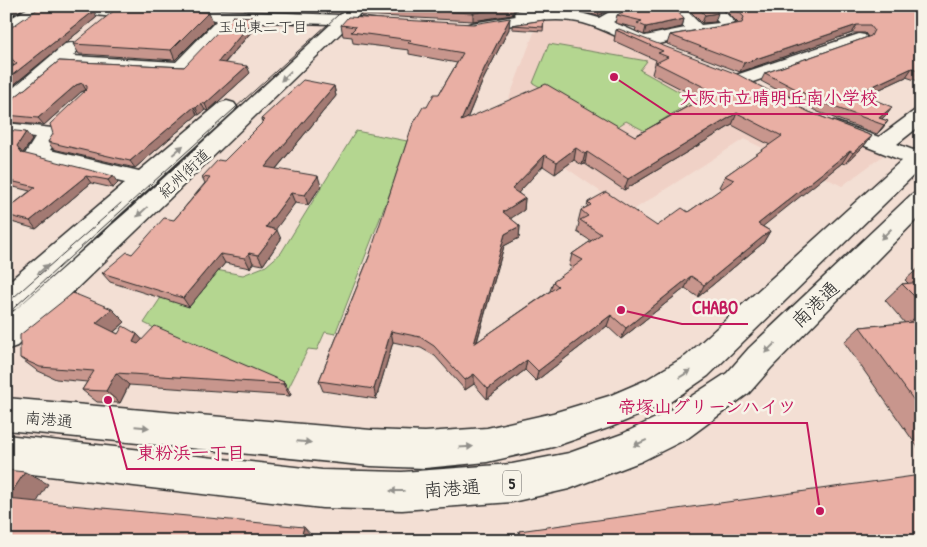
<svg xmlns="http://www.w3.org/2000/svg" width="927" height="547" font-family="'Patrick Hand','Klee One',sans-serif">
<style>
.built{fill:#f0d1c6}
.green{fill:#b4d690;stroke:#70805e}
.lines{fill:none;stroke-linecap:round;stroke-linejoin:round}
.minor-casing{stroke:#2b2b2b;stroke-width:3}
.primary-casing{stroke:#2b2b2b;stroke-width:3}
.minor{fill:#f7f3e8;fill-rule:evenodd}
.primary{fill:#f7f3e8;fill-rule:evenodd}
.tram{stroke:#2b2b2b;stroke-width:1}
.rail{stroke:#2b2b2b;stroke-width:2.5;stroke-dasharray:4.5 2.5;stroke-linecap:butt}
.wall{fill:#c8968d;stroke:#2b2b2b;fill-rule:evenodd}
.shaded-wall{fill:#a37a73;stroke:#2b2b2b}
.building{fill:#e9afa4;stroke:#2b2b2b;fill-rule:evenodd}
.oneway{fill:#918f8a}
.labels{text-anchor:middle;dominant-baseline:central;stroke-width:5;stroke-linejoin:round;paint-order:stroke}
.far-neighbourhood-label{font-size:15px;fill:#2b2b2b;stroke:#f7f3e8}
.shield{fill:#f7f3e8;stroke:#686764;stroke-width:1}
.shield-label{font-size:15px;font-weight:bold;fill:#2b2b2b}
.street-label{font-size:16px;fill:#2b2b2b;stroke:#f7f3e8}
.near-street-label{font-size:19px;fill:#2b2b2b;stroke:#f7f3e8}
.leader{fill:none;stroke:#c2185b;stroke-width:2}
.callout-dot{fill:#c2185b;stroke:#f7f3e8;stroke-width:2}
.callout-label{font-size:18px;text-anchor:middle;font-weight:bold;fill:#c2185b;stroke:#f7f3e8;stroke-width:5;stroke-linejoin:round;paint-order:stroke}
</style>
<rect width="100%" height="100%" fill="#f3dfd4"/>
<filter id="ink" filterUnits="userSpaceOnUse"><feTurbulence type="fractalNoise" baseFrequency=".02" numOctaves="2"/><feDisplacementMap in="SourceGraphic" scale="10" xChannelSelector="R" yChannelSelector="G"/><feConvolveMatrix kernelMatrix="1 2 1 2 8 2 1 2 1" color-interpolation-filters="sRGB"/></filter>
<g filter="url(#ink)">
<!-- built -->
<path class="built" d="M551,21L587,23L888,152L842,186L744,139L630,212L500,122L538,22Z"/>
<!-- green -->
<path class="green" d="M549,44L647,61L640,70L694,100L645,131L626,121L614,129L533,83Z
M356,131L407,141L391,190L335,334L325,332L317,350L308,349L286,393L144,323L172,281L140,256L243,275L266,266L281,253Z"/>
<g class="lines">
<defs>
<path id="minor" d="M31,6H102L340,15C346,10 350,7 359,9L361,12L357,17L388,21L390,24L388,27L382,29L348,26L17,346L6,350V318L130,209L331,24L234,21L187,72L181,73L61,66L13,108L6,110V94L65,44L71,43L77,44L80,48L73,56L176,62L217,20L114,17L46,10L12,31L6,33V21Z
M620,6H642C636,14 621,16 613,22L645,36L685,28L666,6H682L701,25L719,23L707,10L710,7H720L739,27L737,30L698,35L659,44L657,49L651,50C627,44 607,29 583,23C548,14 507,27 472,33L466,31L464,28L466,25L472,23L516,16L514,14L516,11L522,9L577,12L599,18Z
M859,34L865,35L867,39L865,43L747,84L740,86L733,84L731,80L733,76Z
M227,101L234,103L237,107L234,111L16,309L6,312V284L125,183L28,159L25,154L35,138L6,135V123L52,128L57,140L50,150L139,171L220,103Z
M921,109V125L897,144L921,153V168L827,131L824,127L827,123L834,121L879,137L914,111Z"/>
<path id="primary" d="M921,148V168L708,376L670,402L611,427L553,447L487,462L425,468L371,466L6,430V398L371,430L425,432L487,428L553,413L609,396L646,380L686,356L913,150Z
M921,192V215L771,368L749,393L688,438L642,461L569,489L512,502L402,510L322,508L6,471V435L322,470L402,472L512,464L569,453L622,434L664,414L727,373L749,348L912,194Z"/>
</defs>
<!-- minor casing -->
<use href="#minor" class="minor-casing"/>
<!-- primary casing -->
<use href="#primary" class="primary-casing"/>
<!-- minor -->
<use href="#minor" class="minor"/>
<!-- primary -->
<use href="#primary" class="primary"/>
<!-- tram -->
<path class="tram" d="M6,304L121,203
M6,315L348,6"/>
<!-- rail -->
<path class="rail" d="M6,10L12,6
M6,19L29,6"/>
</g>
<!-- wall -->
<path class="wall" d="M133,6H278L274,10Z
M328,6H616L598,16L577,10H540L521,7L514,10L512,15L473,21L361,15L360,9L356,6L345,9Z
M685,6H712L715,22L702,23Z
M721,6H782L784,9H793L791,6H921V82L906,77L865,96L885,116L882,119L888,121L881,130L877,134L818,112L761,81L765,73L868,37L865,33H852L740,72L667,44L670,35L738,23Z
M617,15L684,19L682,27L644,35L635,31L636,28L615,23Z
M97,17L6,91V68H10L14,65L6,66V31Z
M544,20L543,31L512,29V25Z
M213,22L175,60L79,54L73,44Z
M258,24L225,63L250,73L208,111L205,110L199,115H197L135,168L53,149L48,142L86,90L81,92L44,125L6,122V103L9,102L59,61L184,67Z
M341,25L509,29L483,80L467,119L635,136L701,99L652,74L656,60L614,41L616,30L809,112L872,136L863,147L845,164L842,163L762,226L770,231L763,243L698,297L685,288L621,339L607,326L536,381L525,370L487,399L474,384L465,390L435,356L421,348L393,342L376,399L323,391L319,381L369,257L427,107L439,94L457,63L409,54V50L353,43L352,37L343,36ZM732,125L770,145L725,176L719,187L722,189L688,212L657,226L588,202L587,207L581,210L578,222L579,223L577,232L591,241L572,254L569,266L573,268L553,282L550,291L477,342L504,246L519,238L520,226L510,218L524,210L525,198L518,193L543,166L555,174L574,160L582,165L585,164L624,190Z
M334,86L336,96L276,169L321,186L308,205L295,203L275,229L281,239L263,265L253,263L250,268L225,263L189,307L110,282L102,273L132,254L174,220L205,183L202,177L224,161L262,123L261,119Z
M6,130L32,140L23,153L24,154L118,183L113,188L91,183L36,229L8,221L6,219V210L30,191L6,185Z
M921,266V322L914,323L921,331V452L844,342L860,327L905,323L885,300L902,284L908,283L905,280Z
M125,322L114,332L118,334H137L142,340L284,382L291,394L290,396L129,385L120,403L97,402L82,390L87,382L56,379L36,370L20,358Z
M519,531L921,541H516Z"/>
<!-- shaded-wall -->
<path class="shaded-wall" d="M273,6H278L274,10Z
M345,6H356L345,9Z
M513,6H522L521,7L514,10L512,15L473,21V13Z
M602,6H616L598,16L599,8Z
M94,11L97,17L6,91V80Z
M209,12L213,22L175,60L171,50Z
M718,13L715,22L702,23L705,15Z
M256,17L258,24L220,68L218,62Z
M510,18L509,29L483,80L461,133V121L484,69Z
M684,19L682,27L644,35L646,27Z
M857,25L852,33L740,72L744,63Z
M247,66L250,73L208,111L205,104Z
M912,68L906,77L852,102L858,93Z
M82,83L86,90L81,92L44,125L38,118L76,85Z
M334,86L336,96L269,177L265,167Z
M201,103L205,110L199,115L196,108Z
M194,107L197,115L135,168L130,161Z
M892,107L885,116L877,123L879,118Z
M737,113L732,125L624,190L628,179Z
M888,121L881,130L877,134L884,125Z
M26,132L32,140L23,153L28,161L22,153L17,146Z
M872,136L863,147L845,164L853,153Z
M576,148L574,160L555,174L557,162Z
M850,151L842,163L751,236L758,224Z
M587,152L585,164L582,165L585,154Z
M545,155L543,166L511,201L512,189Z
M86,176L91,183L36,229L30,221Z
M113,176L118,183L113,188L108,180Z
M318,176L321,186L308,205L305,195Z
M291,193L295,203L270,237L266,227Z
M525,198L524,210L502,224L503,212Z
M520,226L519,238L504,246L473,355L474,344L505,234Z
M277,230L281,239L263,265L258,255Z
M770,231L763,243L698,297L704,285Z
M249,253L253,263L250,268L245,258Z
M220,254L225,263L189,307L183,298Z
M691,276L685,288L621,339L626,328Z
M112,309L125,322L109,336L96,323Z
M921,313V322L907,324Z
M611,315L607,326L536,381L538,371Z
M391,331L393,342L376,399L374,389Z
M137,334L149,347L145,355L133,342Z
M527,360L525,370L487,399L488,389Z
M116,373L129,385L120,403L106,391Z
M474,374V384L465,390V380Z
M284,382L291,394L290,396L283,384Z
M25,472L48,484L32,510L7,499Z
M304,527L313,537L311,541L300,540Z"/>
<!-- building -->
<path class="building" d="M42,6H50L94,11L6,80V68H10L17,64L11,58L6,59V31Z
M360,6H513L473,13L360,7Z
M634,6H673L684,19L646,27L637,23L642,21L617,15Z
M696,6H712L718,13L705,15Z
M732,6H782L784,9H796L798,6H921V71L912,68L858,93L892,107L879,118L888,121L884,125L823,103L765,73L871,36L874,30L870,25H857L744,63L670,35L742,23L744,17Z
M116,9L209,12L171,50L73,44Z
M233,16L256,17L218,62L247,66L205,104L201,103L196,108L194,107L130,161L48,142L53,134L50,124L87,89V86L82,83L76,85L38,118L6,115V103L9,102L59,61L184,67Z
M348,17L473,24L510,18L484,69L461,121L546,84L635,136L714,92L656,63L668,57L658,53L663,51L616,30L619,29L737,74L809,112L872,136L853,153L850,151L758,224L770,231L704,285L691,276L626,328L611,315L538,371L527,360L488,389L474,374L465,380L434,346L420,337L391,331L374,389L319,381L369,257L412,126L423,107H427L434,94H439L463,53L408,43L411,40L351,32L356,27L341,25ZM737,113L782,136L725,176L734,180L688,212L682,208L657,226L606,192L588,202L591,205L581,210L588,216L580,220L601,234L572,254L583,260L553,282L558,286L474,344L505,234L520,226L503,212L525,198L512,189L545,155L557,162L576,148L585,154L587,152L628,179Z
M544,20L543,27L512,25Z
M303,80L334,86L265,167L318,176L305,195L291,193L266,227L277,230L258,255L249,253L245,258L220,254L183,298L102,273L127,252L132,254L164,218L174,220L210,178L202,177L218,160L224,161L265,120L261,119Z
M6,130L26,132L17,146L22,153L113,176L108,180L86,176L30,221L6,215V210L36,187L6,180Z
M921,282V303L902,284Z
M73,293L112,309L96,323L118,334L123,326L137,334L133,342L138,344L155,326L284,382L283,384L116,373L106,391L82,390L94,371L40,367L20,358V335Z
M913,322L921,331V410L860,327Z
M6,470L25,472L7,499L304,527L300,540L425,541H6Z
M921,475V541H520L519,531Z"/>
<!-- one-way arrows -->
<defs><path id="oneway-solid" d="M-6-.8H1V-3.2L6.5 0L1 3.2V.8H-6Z" transform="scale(1.25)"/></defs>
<g class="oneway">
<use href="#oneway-solid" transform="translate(286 76) rotate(136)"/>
<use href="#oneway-solid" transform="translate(178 150) rotate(-41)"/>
<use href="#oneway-solid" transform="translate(142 212) rotate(137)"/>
<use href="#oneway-solid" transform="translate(886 234) rotate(136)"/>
<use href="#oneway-solid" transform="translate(43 269) rotate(-41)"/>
<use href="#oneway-solid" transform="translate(770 348) rotate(136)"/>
<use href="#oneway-solid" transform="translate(685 374) rotate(-32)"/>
<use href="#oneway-solid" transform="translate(142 427) rotate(5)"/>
<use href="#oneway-solid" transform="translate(304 442) rotate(5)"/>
<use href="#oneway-solid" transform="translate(640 443) rotate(155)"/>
<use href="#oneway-solid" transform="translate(466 447) rotate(-4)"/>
<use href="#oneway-solid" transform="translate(397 491) rotate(-180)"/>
</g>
</g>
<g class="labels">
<!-- far-neighbourhood labels -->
<g class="far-neighbourhood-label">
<text x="263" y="26">玉出東二丁目</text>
</g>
<!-- shield labels -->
<rect class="shield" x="503" y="470.5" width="18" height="25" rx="4"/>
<g class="shield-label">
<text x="512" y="483">5</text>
</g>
<!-- street labels -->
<g class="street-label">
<text transform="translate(184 173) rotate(-43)">紀州街道</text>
<text transform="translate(49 419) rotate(5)">南港通</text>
</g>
<!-- near-street labels -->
<g class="near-street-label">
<text transform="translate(815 304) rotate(-44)">南港通</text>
<text transform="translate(452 488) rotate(-4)">南港通</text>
</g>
</g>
<!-- callouts -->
<path class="leader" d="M614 77L670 114H888M621 310L682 324H748M820 511L807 423H607M108 400L127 469H255"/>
<g class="callout-dot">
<circle cx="614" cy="77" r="5"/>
<circle cx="621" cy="310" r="5"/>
<circle cx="820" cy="511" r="5"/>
<circle cx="108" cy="400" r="5"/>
</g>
<g class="callout-label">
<text x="779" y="104">大阪市立晴明丘南小学校</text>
<text x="715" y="314">CHABO</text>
<text x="707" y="413">帝塚山グリーンハイツ</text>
<text x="191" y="459">東粉浜一丁目</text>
</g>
<!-- margin -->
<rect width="927" height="547" fill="none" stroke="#f7f3e8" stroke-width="25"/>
<rect x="12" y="12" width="902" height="522" fill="none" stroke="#2b2b2b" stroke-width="2" filter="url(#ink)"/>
</svg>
